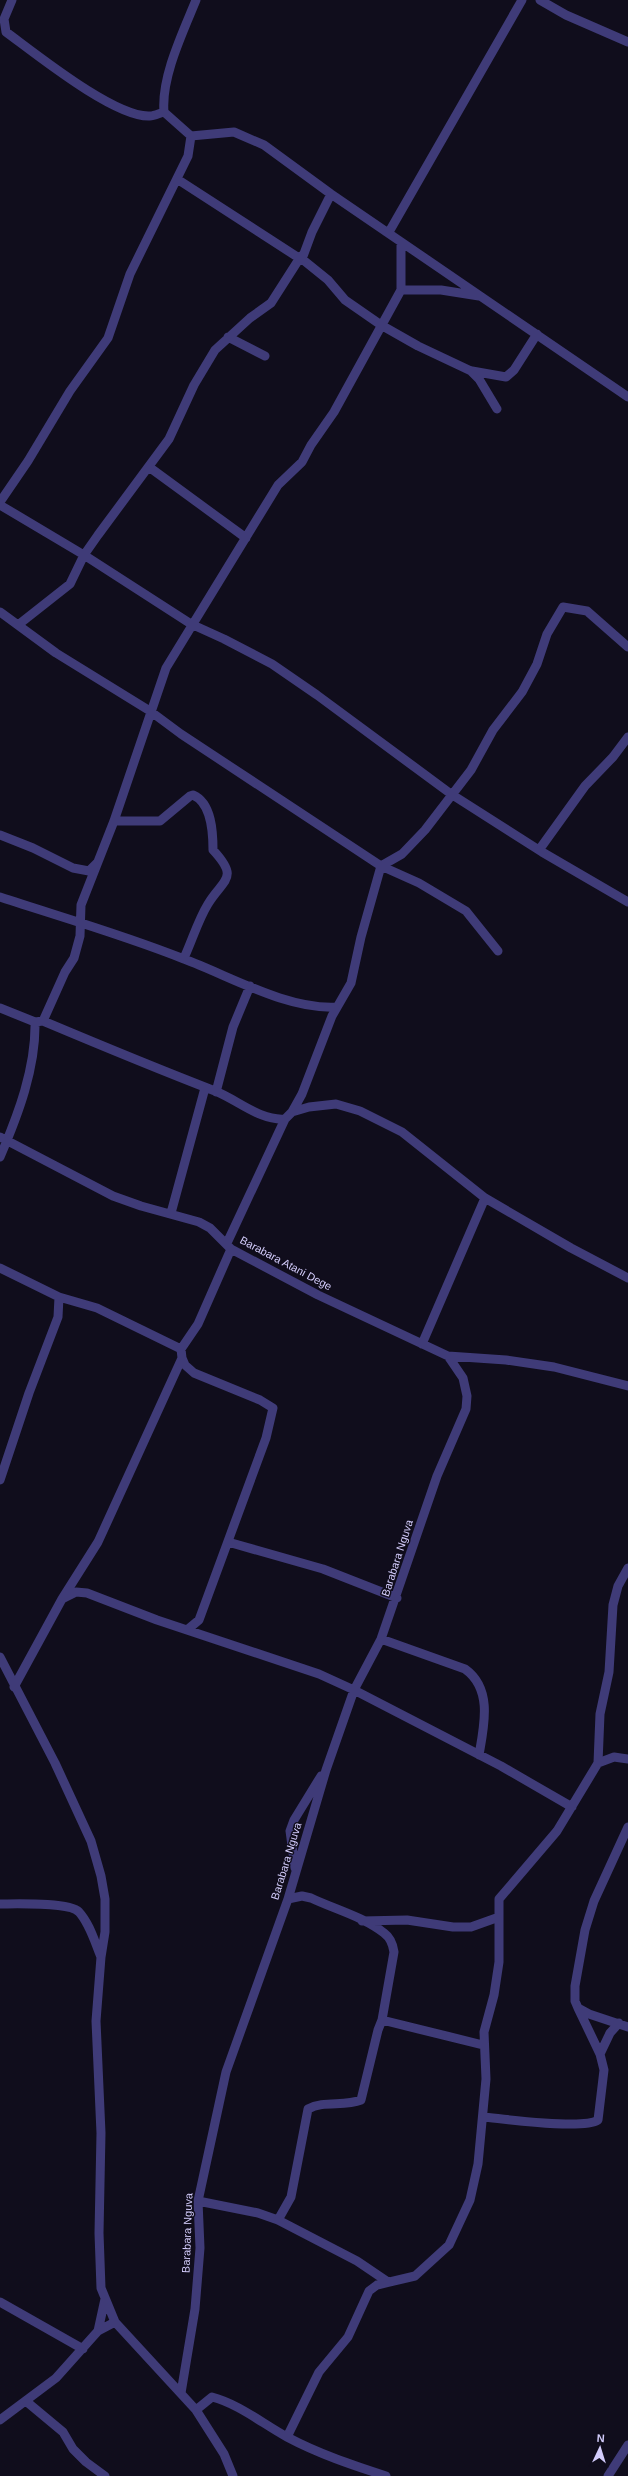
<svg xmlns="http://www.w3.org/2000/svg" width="628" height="2476" font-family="Helvetica,sans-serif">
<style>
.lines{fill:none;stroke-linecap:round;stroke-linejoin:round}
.street{stroke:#3f3b78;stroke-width:9}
.labels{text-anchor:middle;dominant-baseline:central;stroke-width:3;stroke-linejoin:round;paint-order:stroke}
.street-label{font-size:11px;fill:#d3ccfb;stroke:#100d1c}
</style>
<rect width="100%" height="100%" fill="#100d1c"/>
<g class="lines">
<!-- street -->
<path class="street" d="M12,0L4,19L6,32C36,54 115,118 150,116C154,116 160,113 164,112
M540,0L566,15L628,42
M191,136L234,132L264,145L331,194L628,397
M177,179L299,258
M331,194L312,232L302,259L328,280L345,300L381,325L418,346L471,371L479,379L497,409
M389,232L522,0
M401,290H441L479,296
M228,337L265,356
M472,371L506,377L514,370L537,334
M149,467L246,538
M0,502L28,461L70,391L108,338L130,274L188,156L191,136L164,112C161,77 183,32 196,0
M0,505L84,555L191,624L224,639L272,664L317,695L451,794L542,852L628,902
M0,612L56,653L150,711L181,734L381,866L419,883L466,911L498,951
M18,625L70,584L84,555L98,535L169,439L194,385L215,350L250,318L271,303L301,256
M114,821H160L190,796L193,795C212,803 213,833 213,850C240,879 223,879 208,904C198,920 192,941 184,958
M0,835L33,848L73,868L89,871L97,863
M539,850L585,786L613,757L628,737
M0,897C61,917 124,935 184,959C230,976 287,1010 337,1007
M0,1008L35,1022C36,1068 18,1115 0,1157
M43,1021L65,972L74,958L80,936L81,905L114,821L166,668L278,485L302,462L311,445L334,412L401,290V242
M35,1022L43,1021C100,1045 158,1069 215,1091C238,1100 260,1121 285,1119L292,1112L302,1094L332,1016L351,983L361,937L381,866L402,854L425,830L471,770L493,730L522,692L537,664L547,634L563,607L587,611L628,647
M216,1092L233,1027L250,986
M292,1112L309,1107L336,1104L360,1111L402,1132L485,1198L571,1248L628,1278
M0,1137L113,1196L141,1206L199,1222L210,1228L231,1249L318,1295L448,1356L506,1360L554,1367L628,1386
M171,1213L205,1088
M227,1243L285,1119
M0,1268L59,1297L58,1317L29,1393L0,1480
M59,1297L97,1308L181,1349
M422,1344L485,1198
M182,1358L185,1365L194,1373L260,1400L273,1408L266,1438L199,1620L187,1630
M228,1542L323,1569L397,1598
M62,1599L76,1592L87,1593L157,1620L319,1674L354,1690L501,1766L572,1807
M381,1639L465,1669C493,1689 484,1726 479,1755
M0,1657L55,1763L91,1841L101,1876L105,1899V1932L101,1957L96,2021L101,2133L99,2233L101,2288L115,2322L196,2410L224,2454L233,2476
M14,1687L62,1599L98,1542L182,1358L181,1349L198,1324L231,1249
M598,1763L600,1714L609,1672L613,1605L618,1586L628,1568
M628,1827L594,1901L585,1930L575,1986V2001L578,2008L589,2014L628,2027
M295,1868L290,1831L294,1820L321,1776
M0,1904C16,1904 69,1902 79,1912C90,1924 95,1943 101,1957
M362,1921L407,1920L453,1927H471L499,1917
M578,2008L600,2054
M382,2020L483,2045
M483,2117C505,2119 583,2130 598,2120L604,2070L600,2054L610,2033L619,2023
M198,2201L258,2213L278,2220L357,2261L388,2282
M278,2220L291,2197L308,2109C324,2100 344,2107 361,2100L378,2030L382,2020L394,1952C393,1945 391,1938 384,1933C364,1917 334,1909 311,1898L302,1896L288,1899
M0,2302L83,2349
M98,2331L105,2299
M181,2393L195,2309L200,2248L198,2201L226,2072L288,1899L326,1770L354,1690L381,1639L437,1476L466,1409L467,1396L463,1378L448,1356
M27,2402L63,2432L73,2449L86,2462L105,2476
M196,2410L212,2397C239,2404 263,2424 287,2437C319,2454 352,2465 386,2476
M0,2420L56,2378L98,2331L115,2322
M287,2437L319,2372L348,2337L369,2291L377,2285L415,2276L449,2245L470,2200L478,2164L486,2079L484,2032L494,1995L499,1962V1899L557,1831L598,1763L614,1757L628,1759
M608,2476L628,2445"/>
</g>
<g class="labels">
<!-- street labels -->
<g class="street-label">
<text transform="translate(286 1263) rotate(28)">Barabara Atani Dege</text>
<text transform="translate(397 1558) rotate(-72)">Barabara Nguva</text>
<text transform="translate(286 1861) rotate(-73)">Barabara Nguva</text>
<text transform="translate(187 2233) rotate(-88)">Barabara Nguva</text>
</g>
</g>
<!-- north arrow -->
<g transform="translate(600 2448) rotate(4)" stroke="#100d1c" stroke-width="3" paint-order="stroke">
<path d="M0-3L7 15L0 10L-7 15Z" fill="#d3ccfb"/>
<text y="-6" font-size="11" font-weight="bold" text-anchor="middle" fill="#d3ccfb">N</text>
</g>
</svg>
